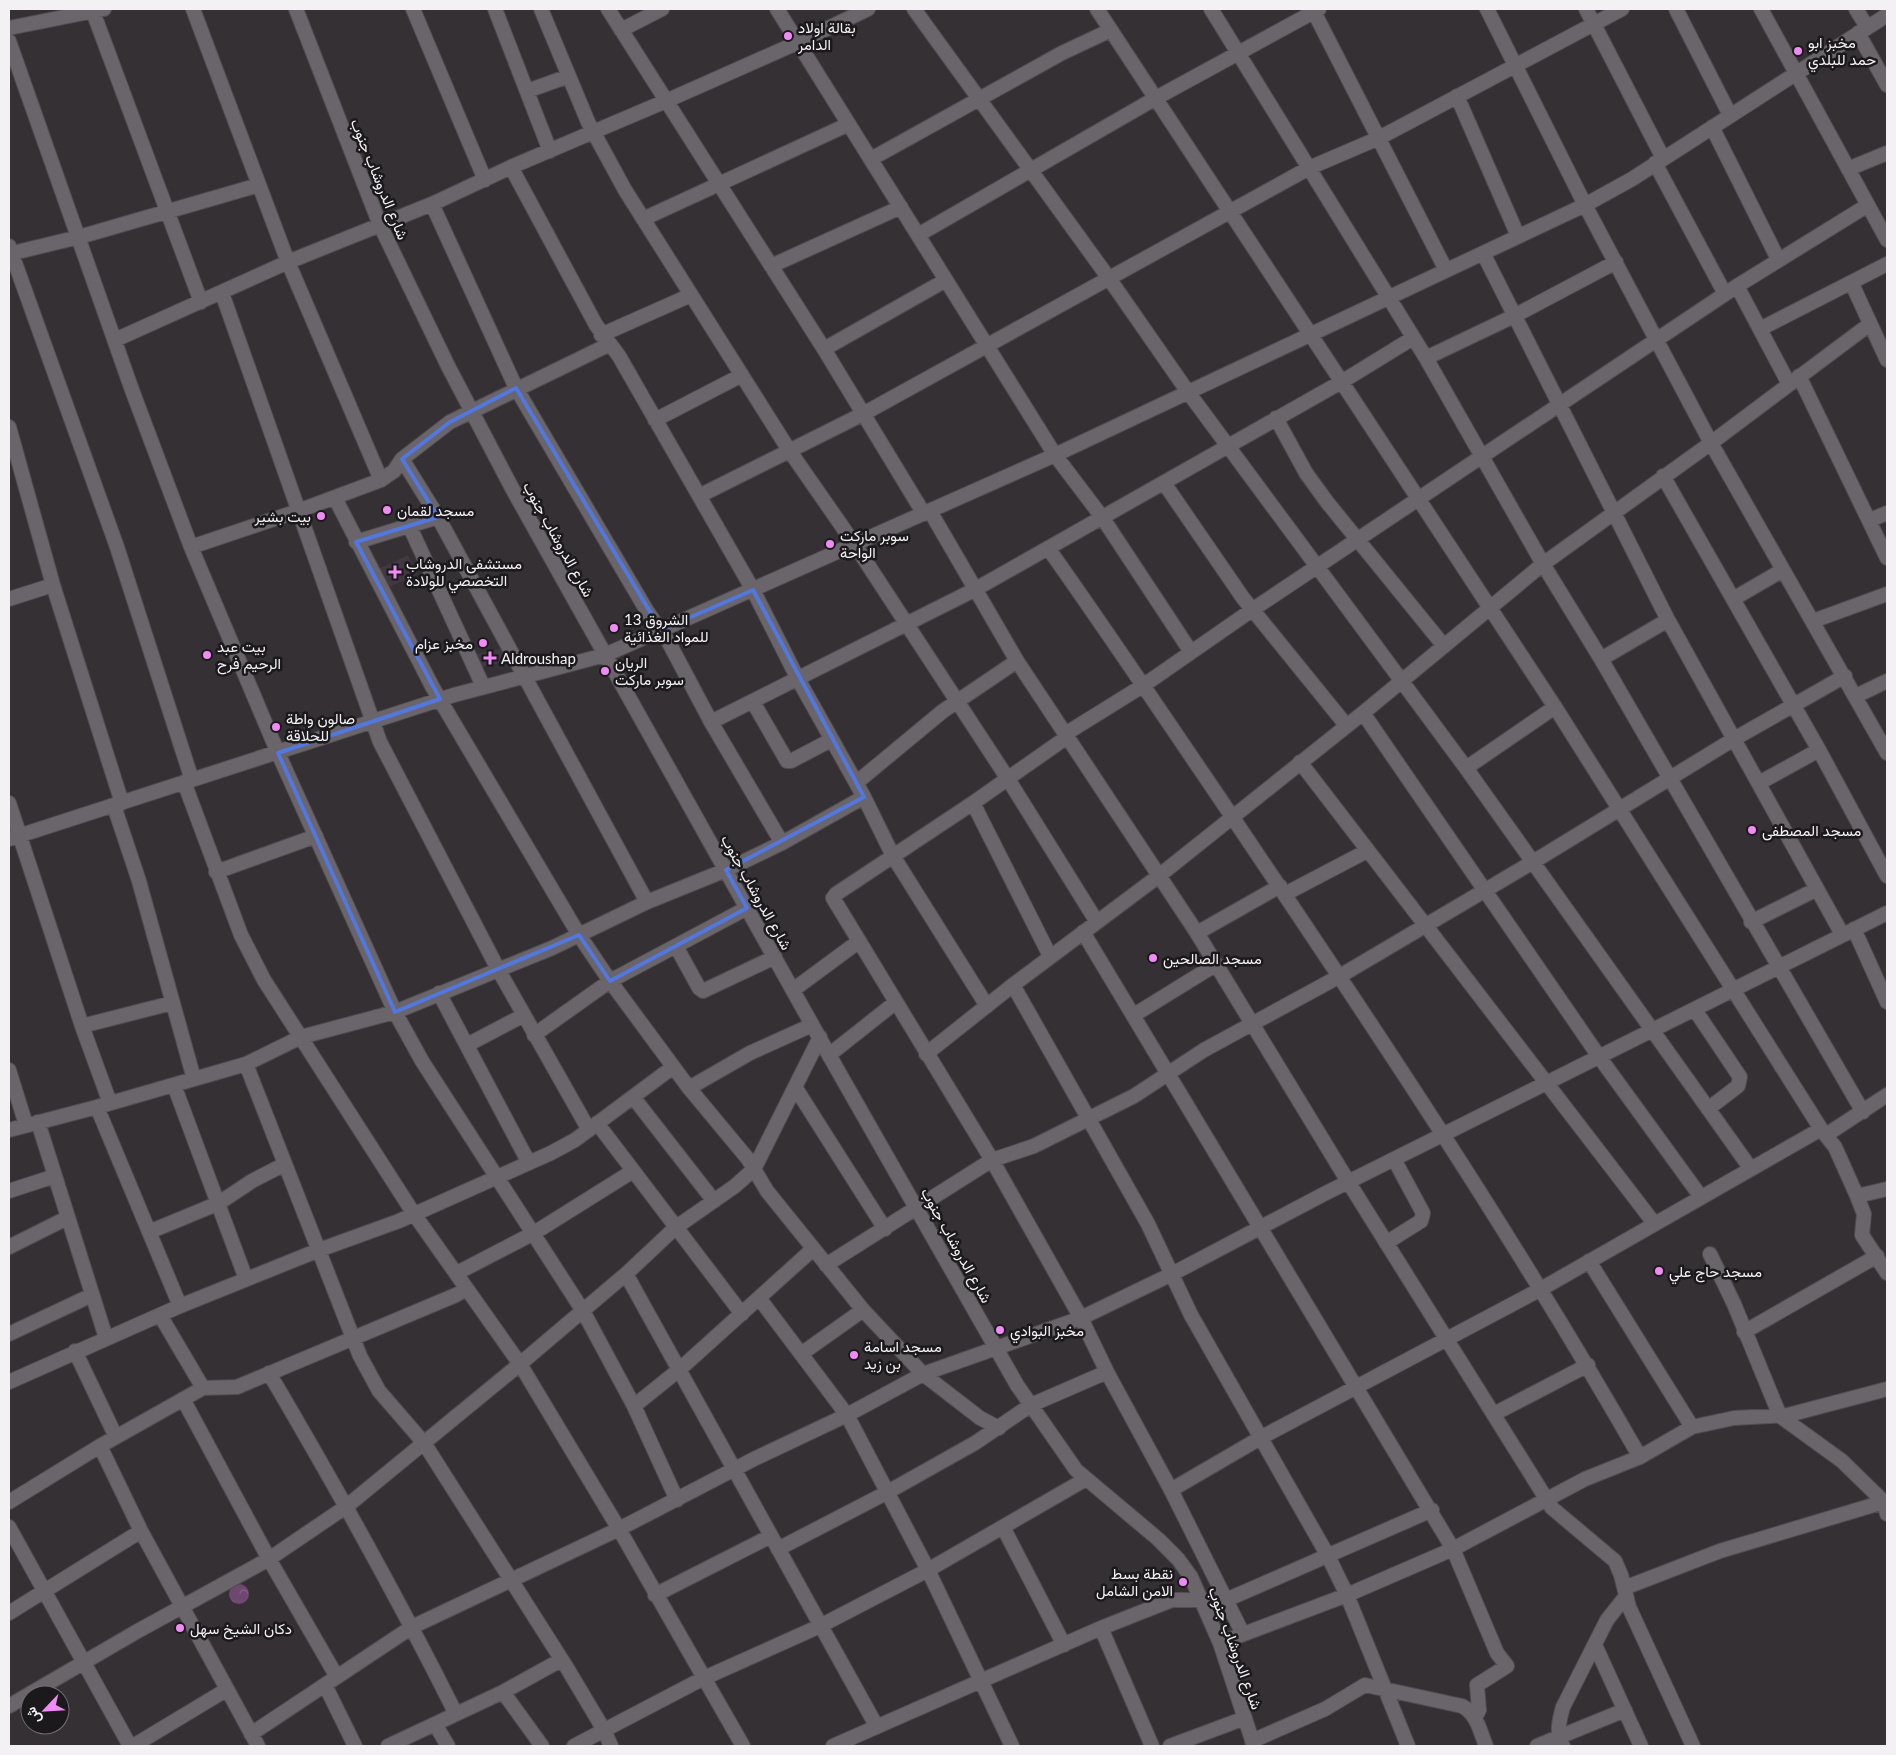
<svg xmlns="http://www.w3.org/2000/svg" width="1896" height="1755" font-family="Lato,Vazirmatn,sans-serif">
<style>
.built{fill:#413841}
.forest{fill:url(#forest-crowns)}
.lines{fill:none;stroke-linecap:round;stroke-linejoin:round}
.minor-casing{stroke:#504c50;stroke-width:16}
.minor{stroke:#6a656a;stroke-width:14}
.marked{fill:none;stroke:#5277df;stroke-width:4;stroke-linejoin:round}
.poi-dot{fill:#f08bf5;stroke:#1b191b;stroke-width:2}
.labels{text-anchor:middle;dominant-baseline:central;stroke-width:5;stroke-linejoin:round;paint-order:stroke}
.poi-label{font-size:15px;fill:#f3f1f3;stroke:#1b191b;text-anchor:start}
.street-label{font-size:15px;fill:#f3f1f3;stroke:#1b191b}
</style>
<defs>
<pattern id="forest-crowns" width="20" height="18" patternUnits="userSpaceOnUse" patternTransform="scale(1.25)"><rect width="20" height="18" fill="#6e4870"/><path d="M2 6a3 3 0 1 1 6 0M12 15a3 3 0 1 1 6 0" fill="none" stroke="#836385"/></pattern>
</defs>
<rect width="100%" height="100%" fill="#343034"/>
<!-- built -->
<path class="built" d="M408,555L417,574L383,590L374,571Z
M503,648L508,661L478,668L472,655Z"/>
<!-- forest -->
<path class="forest" d="M229 1594a10 10 0 1 1 20 0a10 10 0 1 1-20 0Z"/>
<g class="lines">
<defs>
<path id="minor" d="M92,9L201,302
M193,9L288,262L381,480
M296,9L380,225L448,366L513,490L829,1055L1017,1385L1076,1470L1158,1539L1178,1559L1191,1577L1220,1643L1254,1746
M413,9L485,180
M495,9L550,151
M541,9L588,122L625,190L789,450L855,545L1008,779L1097,922
M608,9L824,349L924,514
M777,9L1055,455L1102,517L1191,652
M914,9L1108,277L1188,392L1466,768L1751,1169
M1097,9L1555,707L1821,1129L1835,1147L1857,1196L1864,1214L1862,1235L1887,1273
M1211,9L1426,358L1543,564L1601,659L1863,1112
M1487,9L1585,205L1711,443L1887,753
M1586,9L1663,158
M1676,9L1730,115
M1761,9L1887,240
M1856,9L1867,27
M1314,12L1446,270
M9,28L104,9
M621,30L662,9
M1858,33L1887,85
M9,41L132,390L191,547L278,753L395,1012L422,1061L583,1311L634,1406L677,1500
M527,91L569,76
M1457,96L1518,236
M1712,127L1778,259
M871,159L1062,53L1111,30
M1655,163L1725,294
M511,167L596,325L619,356L753,590L798,679L864,797L893,856L987,1006
M1848,169L1887,153
M432,204L516,388L647,611L668,641L711,722L782,843
M643,219L849,124
M918,235L1156,98L1319,9
M9,246L117,547L192,780
M1483,253L1668,620L1842,934
M9,254L79,237L259,185
M771,266L901,207
M1852,284L1887,360
M1737,286L1789,384
M222,293L380,742L498,969L589,1130
M1760,329L1887,264
M601,335L691,295
M115,340L288,262L432,204L511,167L666,101L799,42L868,9
M824,349L946,280
M1426,358L1514,316L1616,262
M1799,376L1887,558
M1276,418L1306,473L1327,502L1444,646
M655,420L742,375
M9,427L53,585L122,803
M402,459L438,517L647,902
M1663,476L1819,750L1887,876
M1164,483L1243,598L1346,725
M699,496L863,414L1309,168L1379,138L1622,9
M335,498L433,688L579,935L610,981L689,1088L748,1159L767,1191L863,1310L923,1374L980,1418L999,1428
M930,511L1017,661L1197,933L1349,1183L1552,1508L1615,1561L1621,1575L1629,1607L1693,1746
M1870,520L1887,513
M409,525L483,686
M356,542L438,517
M191,547L298,511L381,480L394,471L402,459L450,422L610,344
M1048,548C1111,637 1172,728 1233,818C1374,1027 1514,1237 1640,1457
M9,599L53,585
M1733,599L1783,570
M1813,621L1887,594
M1601,659L1668,620
M1856,696L1887,681
M753,702L787,761H791L831,740
M1363,713L1600,1058L1701,1197
M711,722L974,590L1343,381L1413,338
M1300,762L1654,1223
M1466,768L1555,707
M184,782L241,935L264,980L414,1214L520,1364L619,1529L743,1746
M856,783L943,711L1017,661
M1759,783L1819,750
M9,803L82,1026L110,1103
M973,803L1050,956
M114,806L139,881L194,1079
M9,839L454,695L605,655L1055,455L1585,205L1632,179L1887,15
M216,872L316,836
M1285,894L1367,851
M1751,922L1817,889
M1854,929L1887,1002
M1083,932L1453,1549L1497,1653L1507,1666L1477,1685L1479,1710L1475,1718
M1197,933L1280,886
M677,948L699,988L703,991L775,957
M1013,985L1148,1224L1191,1315L1328,1556L1347,1595L1408,1746
M793,990L858,942
M439,993L529,1163
M1695,1010L1740,1077L1738,1086L1708,1109
M1134,1015L1215,965
M82,1026L172,1003
M534,1035L610,981L747,908
M467,1045L524,1015
M926,1054L1013,985L1160,875L1363,713L1543,564L1711,443L1870,324
M829,1055L896,1002
M246,1064L360,1356L379,1391L424,1443L567,1668L604,1730L611,1746
M9,1070L26,1125
M174,1085L246,1279
M795,1087L885,1229
M689,1088L750,1053L812,1025
M633,1097L714,1201
M97,1107L180,1306
M38,1122L106,1338
M597,1123L742,1314
M9,1130L97,1107L246,1064L301,1037L395,1012L552,948L647,902L726,870L782,843L864,797
M1826,1135L1887,1095
M9,1191L55,1176
M1857,1196L1887,1189
M149,1232L219,1203L252,1181L285,1164
M1386,1243L1421,1221L1423,1213L1395,1161
M9,1247L67,1218
M1710,1254L1734,1304L1780,1416L1842,1461L1884,1502L1887,1514
M1589,1261L1692,1427
M826,1265L992,1160L1034,1146L1134,1096L1204,1050L1340,976L1533,862L1734,739L1845,676
M457,1273L534,1233L633,1171
M626,1274L877,1727
M759,1298L847,1415L928,1570L1012,1746
M160,1315L203,1388
M1744,1332L1877,1256
M9,1334L92,1295
M75,1351L116,1437
M801,1354L863,1310
M269,1373C335,1485 398,1598 456,1714
M9,1382L180,1306L319,1250L399,1221L551,1153L575,1140L673,1067
M183,1399L269,1559L337,1677
M634,1406L680,1369L813,1249
M1494,1414L1588,1365
M100,1446L141,1531L258,1746
M1171,1490L1262,1437L1541,1289L1821,1129
M9,1502L100,1446L203,1388L237,1387L456,1295L466,1289
M9,1527L130,1746
M1004,1529L1064,1645
M778,1549L886,1493L975,1443L1031,1405L1107,1372
M1624,1585H1632L1720,1551L1887,1501
M655,1595L771,1536
M1226,1600L1432,1510
M9,1613L141,1531
M1101,1628L1152,1746
M1243,1634L1171,1490L1107,1372L1081,1318L992,1160L833,898L836,894L973,803L1067,737L1070,731L1144,685L1252,610L1737,286L1868,205
M1220,1643L1347,1595L1453,1549L1585,1479L1640,1457L1692,1427L1734,1418L1788,1415L1887,1389
M1595,1645L1641,1746
M325,1685L355,1746
M503,1692L542,1746
M9,1706L136,1632L269,1559L347,1506L520,1364L626,1274L675,1228L735,1186L754,1169L820,1037
M435,1724L448,1746
M251,1734L412,1627L619,1529L754,1459L847,1415L923,1374L1081,1318L1172,1274L1324,1194L1887,913
M1252,1741L1325,1709L1365,1685L1462,1706C1477,1714 1480,1731 1486,1746
M133,1746L226,1690
M388,1746L503,1692L561,1660
M574,1746L702,1679L820,1626L928,1570L1086,1479
M833,1746L1101,1628L1172,1600H1203
M1170,1746L1245,1718
M1537,1746L1625,1710
M1563,1746C1556,1733 1559,1721 1563,1707L1607,1620L1626,1596"/>
</defs>
<!-- minor casing -->
<use href="#minor" class="minor-casing"/>
<!-- minor -->
<use href="#minor" class="minor"/>
</g>
<!-- marked area -->
<path class="marked" d="M516,388L661,630L753,590L864,797L726,870L747,908L610,981L579,935L395,1012L278,753L440,699L356,542L438,517L402,459L450,422Z"/>
<!-- markers -->
<g class="poi-dot">
<circle cx="788" cy="36" r="5"/>
<circle cx="1798" cy="51" r="5"/>
<circle cx="387" cy="510" r="5"/>
<circle cx="321" cy="516" r="5"/>
<circle cx="830" cy="544" r="5"/>
<path d="M392.5 564.5h5v5h5v5h-5v5h-5v-5h-5v-5h5z"/>
<circle cx="614" cy="628" r="5"/>
<circle cx="483" cy="643" r="5"/>
<circle cx="207" cy="655" r="5"/>
<path d="M487.5 650.5h5v5h5v5h-5v5h-5v-5h-5v-5h5z"/>
<circle cx="605" cy="671" r="5"/>
<circle cx="276" cy="727" r="5"/>
<circle cx="1752" cy="830" r="5"/>
<circle cx="1153" cy="958" r="5"/>
<circle cx="1659" cy="1271" r="5"/>
<circle cx="1000" cy="1330" r="5"/>
<circle cx="854" cy="1355" r="5"/>
<circle cx="1183" cy="1582" r="5"/>
<circle cx="180" cy="1628" r="5"/>
</g>
<g class="labels">
<!-- poi labels -->
<g class="poi-label">
<text x="798" y="27">بقالة اولاد<tspan x="798" dy="17">الدامر</tspan></text>
<text x="1808" y="42">مخبز ابو<tspan x="1808" dy="17">حمد للبلدي</tspan></text>
<text x="397" y="510">مسجد لقمان</text>
<text x="311" y="516" text-anchor="end">بيت بشير</text>
<text x="840" y="535">سوبر ماركت<tspan x="840" dy="17">الواحة</tspan></text>
<text x="406" y="563">مستشفى الدروشاب<tspan x="406" dy="17">التخصصي للولادة</tspan></text>
<text x="624" y="619">الشروق 13<tspan x="624" dy="17">للمواد الغذائية</tspan></text>
<text x="473" y="643" text-anchor="end">مخبز عزام</text>
<text x="217" y="646">بيت عبد<tspan x="217" dy="17">الرحيم فرح</tspan></text>
<text x="501" y="658">Aldroushap</text>
<text x="615" y="662">الريان<tspan x="615" dy="17">سوبر ماركت</tspan></text>
<text x="286" y="718">صالون واطة<tspan x="286" dy="17">للحلاقة</tspan></text>
<text x="1762" y="830">مسجد المصطفى</text>
<text x="1163" y="958">مسجد الصالحين</text>
<text x="1669" y="1271">مسجد حاج علي</text>
<text x="1010" y="1330">مخبز البوادي</text>
<text x="864" y="1346">مسجد اسامة<tspan x="864" dy="17">بن زيد</tspan></text>
<text x="1173" y="1573" text-anchor="end">نقطة بسط<tspan x="1173" dy="17">الامن الشامل</tspan></text>
<text x="190" y="1628">دكان الشيخ سهل</text>
</g>
<!-- street labels -->
<g class="street-label">
<text transform="translate(380 179) rotate(68)">شارع الدروشاب جنوب</text>
<text transform="translate(559 539) rotate(61)">شارع الدروشاب جنوب</text>
<text transform="translate(757 892) rotate(61)">شارع الدروشاب جنوب</text>
<text transform="translate(957 1245) rotate(61)">شارع الدروشاب جنوب</text>
<text transform="translate(1236 1648) rotate(70)">شارع الدروشاب جنوب</text>
</g>
</g>
<!-- border -->
<rect width="1896" height="1755" fill="none" stroke="#f3f1f3" stroke-width="20"/>
<!-- north arrow -->
<g transform="translate(45 1710) rotate(245)"><circle r="24" fill="#1b191b" stroke="#716f71"/>
<path d="M0-4L9 19L0 12L-9 19Z" fill="#f08bf5"/>
<text y="-8" font-size="14" font-weight="bold" text-anchor="middle" fill="#f3f1f3">ش</text>
</g>
</svg>
